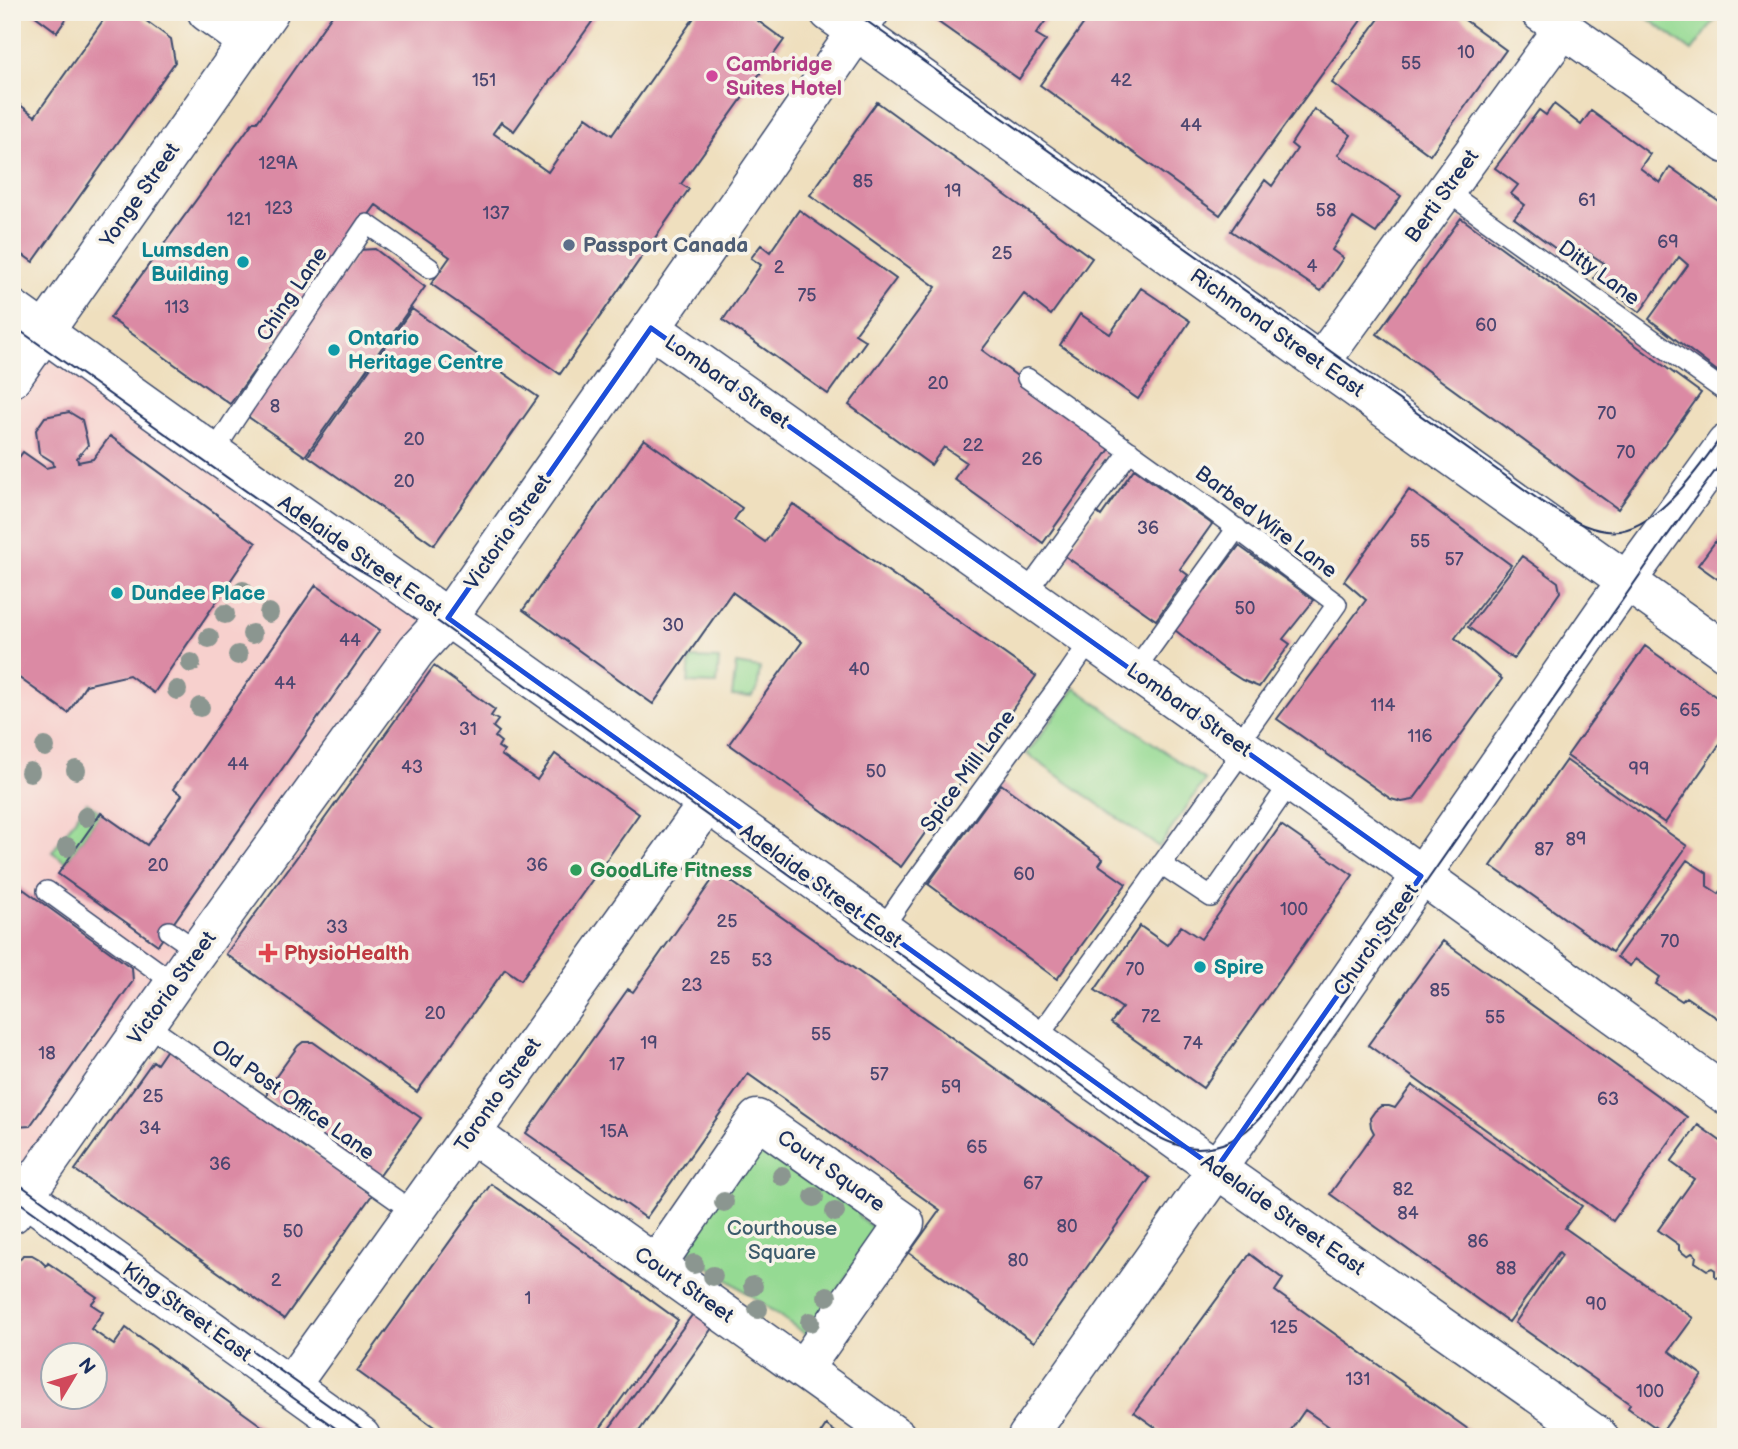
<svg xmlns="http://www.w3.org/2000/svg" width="1738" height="1449" font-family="'Balsamiq Sans',sans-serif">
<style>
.built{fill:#f7d0cd}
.green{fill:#95da93;stroke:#588478;stroke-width:2}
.building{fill:#db8aa4;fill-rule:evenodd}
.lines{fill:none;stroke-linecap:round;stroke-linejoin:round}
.service-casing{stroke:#3b496c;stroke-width:22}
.minor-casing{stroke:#3b496c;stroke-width:41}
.tertiary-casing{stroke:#3b496c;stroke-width:41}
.secondary-casing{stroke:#3b496c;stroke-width:41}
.primary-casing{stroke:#3b496c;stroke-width:41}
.service{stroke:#fff;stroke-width:19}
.minor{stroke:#fff;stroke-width:38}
.tertiary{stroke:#fff;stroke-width:38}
.secondary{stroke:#fff;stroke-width:38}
.primary{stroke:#fff;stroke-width:38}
.tram{stroke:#1b2f5e;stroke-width:2}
.tree{fill:#8b9690}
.marked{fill:none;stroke:#1d4ed8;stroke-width:5;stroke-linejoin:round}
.hotel-dot{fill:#d1479c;stroke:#f7f3e8;stroke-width:2.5}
.service-dot{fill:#5c6f8a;stroke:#f7f3e8;stroke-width:2.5}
.culture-dot{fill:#0f9aa8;stroke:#f7f3e8;stroke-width:2.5}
.leisure-dot{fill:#2e9e5b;stroke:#f7f3e8;stroke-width:2.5}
.health-dot{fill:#e0444e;stroke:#f7f3e8;stroke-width:2.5}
.labels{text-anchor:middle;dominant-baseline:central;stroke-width:7;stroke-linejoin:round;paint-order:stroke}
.number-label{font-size:18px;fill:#4b4670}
.hotel-label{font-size:21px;font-weight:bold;fill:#b23c85;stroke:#f7f3e8;text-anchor:start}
.street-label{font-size:21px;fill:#1b2f5e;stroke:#f7f3e8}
.service-label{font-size:21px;font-weight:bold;fill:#4e5e75;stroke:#f7f3e8;text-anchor:start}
.culture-label{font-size:21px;font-weight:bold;fill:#0d838f;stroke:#f7f3e8;text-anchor:start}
.leisure-label{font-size:21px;font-weight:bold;fill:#27864d;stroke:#f7f3e8;text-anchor:start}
.health-label{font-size:21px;font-weight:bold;fill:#be3a42;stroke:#f7f3e8;text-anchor:start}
.park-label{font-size:21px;fill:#3a5a6b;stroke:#f7f3e8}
</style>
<rect width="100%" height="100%" fill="#f7f3e8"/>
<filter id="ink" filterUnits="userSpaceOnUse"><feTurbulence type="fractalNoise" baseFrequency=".0143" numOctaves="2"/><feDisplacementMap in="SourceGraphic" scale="14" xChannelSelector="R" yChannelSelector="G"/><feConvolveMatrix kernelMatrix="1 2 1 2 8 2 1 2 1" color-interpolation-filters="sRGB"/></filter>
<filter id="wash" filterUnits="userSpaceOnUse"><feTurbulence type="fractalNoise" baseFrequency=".00686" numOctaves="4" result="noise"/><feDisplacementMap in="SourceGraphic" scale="28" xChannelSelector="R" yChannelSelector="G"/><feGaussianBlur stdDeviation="1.57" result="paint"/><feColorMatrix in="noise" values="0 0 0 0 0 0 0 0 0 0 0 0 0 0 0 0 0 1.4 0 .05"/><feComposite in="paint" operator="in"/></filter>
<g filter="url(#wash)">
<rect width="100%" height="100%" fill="#efdfbe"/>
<!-- built -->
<path class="built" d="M12,309L448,618L12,1187Z"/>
<!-- green -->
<path class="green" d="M1639,12H1721L1692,51Z
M690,658L719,659L717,684L688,683Z
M736,664L760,668L757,690L751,697L732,696Z
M1075,688L1205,780L1159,847L1027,754Z
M87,802L101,813L66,862L52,852Z
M756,1140L802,1172L800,1176L807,1181L810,1177L860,1213L858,1216L871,1226L875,1221L881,1226L807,1335L684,1249Z"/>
<g id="blocks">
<!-- building -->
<path class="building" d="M30,12H71L57,32Z
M109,12H134L171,39L175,62L33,262L12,247V99L35,116Z
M334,12H599L514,131L501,122L493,133L548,172L586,117L612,135L698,12H746L784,40L681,184L689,189L560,374L431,284L450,257L376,205L230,404L110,318L253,122H257Z
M935,12H1052L1036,34L1046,40L1019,79L931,17Z
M1092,12H1367L1220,215L1040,85Z
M1384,12H1454L1506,50L1430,155L1332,83Z
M877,102L1092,258L1051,315L1024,294L982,350L1112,446L1043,543L954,479L966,462L944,447L931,465L849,405L936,287L810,195Z
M1554,104L1581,125L1591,111L1650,154L1640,168L1660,183L1670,167L1726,207V367L1721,374L1649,319L1688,265L1679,257L1640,312L1594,278L1604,263L1584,250L1575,263L1514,218L1525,205L1511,194L1518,185L1495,168L1539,110L1546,115Z
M1314,109L1351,135L1338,155L1401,196L1376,233L1353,218L1332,250L1343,258L1321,291L1231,231L1265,180L1272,186L1297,149L1291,144Z
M799,210L896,279L855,334L866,341L828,394L723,320L761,265L751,258L761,245L770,252Z
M1461,218L1701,393L1618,509L1377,334Z
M375,249L425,287L305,456L244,414L359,250Z
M1141,288L1190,321L1138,399L1060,345L1080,314L1110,334Z
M412,309L538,397L434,545L308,456Z
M69,412L82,420L88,445L77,458L78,462L93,459L110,436L256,543L154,693L129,675L86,685L68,713L15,675L12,680V467L23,452L46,468L54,466L53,462L39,453L36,430L45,417Z
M644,439L742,508L734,520L765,542L793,504L1036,676L901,867L729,744L802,642L732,592L653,704L523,610Z
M1134,469L1212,524L1180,569L1188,575L1156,620L1065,556L1096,512L1101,516Z
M1409,490L1511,565L1455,638L1502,679L1413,800L1402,802L1391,799L1277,719L1366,600L1344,581Z
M1726,527V585L1698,565Z
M1239,546L1314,600L1283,639L1290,644L1259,687L1242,680L1220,666L1170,626L1201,586L1206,589Z
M1522,556L1558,582L1560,592L1514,659L1468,627Z
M316,585L380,630L158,945L58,874L101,813L147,845L182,795L173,789Z
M1645,646L1726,704V735L1665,823L1567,756Z
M434,666L495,710L491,716L498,720L493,727L499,732L495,737L501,742L498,747L504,751L501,755L537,780L555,754L639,814L521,980L505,969L417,1092L226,954L318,828Z
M1566,760L1687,846L1612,952L1491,866Z
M1001,784L1103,859L1099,865L1126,884L1057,979L928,884Z
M1281,825L1353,875L1203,1088L1111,1023L1122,1008L1095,990L1140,926L1167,945L1181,926L1201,939Z
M1687,860L1707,873V886L1719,894L1722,889L1726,892V1024L1686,997L1682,1001L1656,984L1660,977L1635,959L1630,966L1617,957Z
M718,872L1150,1178L1034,1342L909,1253L940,1210L748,1074L646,1218L526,1133L628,989L633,992Z
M12,881L132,968L133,981L30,1126L16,1127L12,1125Z
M1443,941L1687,1117L1613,1221L1368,1045Z
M303,1042H313L421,1118L376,1181L267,1097V1089L298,1046Z
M168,1048L372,1195L284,1319L75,1170L153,1061L157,1064Z
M1412,1085L1582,1206L1565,1228L1693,1318L1669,1351L1702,1375L1662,1432L1628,1408L1630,1404L1515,1323L1562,1255L1559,1252L1509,1322L1330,1194L1374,1133L1371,1127L1370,1118L1375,1111L1381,1106H1389L1395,1108Z
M1698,1125L1726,1145V1280L1724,1281L1715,1276V1270L1712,1268L1707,1270L1695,1262L1696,1256L1692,1253L1687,1256L1679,1250V1245L1658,1230L1694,1179L1671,1162Z
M491,1184L678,1320L594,1437H448L357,1371Z
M1250,1254L1283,1279L1275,1291L1479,1437H1344L1305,1410L1286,1437H1182L1173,1431L1169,1437L1134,1412Z
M23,1255H32L39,1259L46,1266L48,1263L97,1297L91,1304L103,1312L91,1329L114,1345L126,1328L277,1437H12V1269ZM52,1354H94V1396H52Z
M698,1307L717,1321L635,1437H603Z
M826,1425L842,1437H818Z"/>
</g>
</g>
<g filter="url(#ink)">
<use href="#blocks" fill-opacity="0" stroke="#3b496c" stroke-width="2"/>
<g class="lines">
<defs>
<path id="service" d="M1446,191L1726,392
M1027,378L1209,508L1337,604L1238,744
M213,453L235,419L367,224L430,268
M1025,594L1130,451
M1134,671L1237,528
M1161,864L1211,897L1290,783
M47,891L174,983
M882,929L906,894L1069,672L1091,640
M169,931L198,951
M146,1024L415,1213
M1036,1040L1244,749"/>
<path id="minor" d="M207,12L248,42
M651,328L1388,851L1726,1095
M1320,363L1563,29
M471,1133L897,1437
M12,1214L190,961L416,651L441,624L448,618
M656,1265L757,1119L905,1223L803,1369
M290,1386L707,804"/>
<path id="tertiary" d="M448,618L738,204L870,12"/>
<path id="secondary" d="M829,12L1726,652
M1540,12L1726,144
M12,309L213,453L481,641L1180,1143L1599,1437
M12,1187L361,1437
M1027,1437L1272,1091L1607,608L1726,444"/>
<path id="primary" d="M12,378L269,12"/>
</defs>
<!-- service casing -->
<use href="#service" class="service-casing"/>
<!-- minor casing -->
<use href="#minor" class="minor-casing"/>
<!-- tertiary casing -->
<use href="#tertiary" class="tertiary-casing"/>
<!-- secondary casing -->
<use href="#secondary" class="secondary-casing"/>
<!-- primary casing -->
<use href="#primary" class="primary-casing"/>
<!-- service -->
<use href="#service" class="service"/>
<!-- minor -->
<use href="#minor" class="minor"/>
<!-- tertiary -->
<use href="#tertiary" class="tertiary"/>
<!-- secondary -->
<use href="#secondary" class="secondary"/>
<!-- primary -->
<use href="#primary" class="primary"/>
<!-- tram -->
<path class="tram" d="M854,12L1542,502C1562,514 1582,528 1606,531C1653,538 1702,464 1726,430
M12,325L349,564L388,586L408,600L1111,1106C1149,1132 1182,1162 1230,1141C1261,1127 1285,1085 1304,1059C1346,1000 1386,940 1427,881C1505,769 1582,657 1660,546C1681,516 1704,487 1726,456
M12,1179L373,1437
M12,1197L348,1437"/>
</g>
<!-- trees -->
<g class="tree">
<circle cx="243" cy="591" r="10"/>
<circle cx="269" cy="613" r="10"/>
<circle cx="225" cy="614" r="10"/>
<circle cx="252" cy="634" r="10"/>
<circle cx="209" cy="638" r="10"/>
<circle cx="238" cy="655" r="10"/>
<circle cx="191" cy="663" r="10"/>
<circle cx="177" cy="690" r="10"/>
<circle cx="200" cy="707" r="10"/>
<circle cx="45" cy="747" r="10"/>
<circle cx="76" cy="770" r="10"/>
<circle cx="30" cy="772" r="10"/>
<circle cx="86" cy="817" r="10"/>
<circle cx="67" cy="847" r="10"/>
<circle cx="782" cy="1176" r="10"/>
<circle cx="814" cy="1197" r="10"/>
<circle cx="724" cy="1202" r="10"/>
<circle cx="835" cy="1212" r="10"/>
<circle cx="694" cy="1264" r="10"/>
<circle cx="713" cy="1276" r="10"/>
<circle cx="753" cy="1286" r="10"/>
<circle cx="827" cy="1296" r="10"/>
<circle cx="758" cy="1309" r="10"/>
<circle cx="810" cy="1322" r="10"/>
</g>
</g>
<!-- marked area -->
<path class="marked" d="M651,328L1421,876L1216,1169L448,618Z"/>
<!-- markers -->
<circle class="hotel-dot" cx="712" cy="76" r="7"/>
<circle class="service-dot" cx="569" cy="245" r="7"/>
<g class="culture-dot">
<circle cx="243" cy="262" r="7"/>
<circle cx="334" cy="350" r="7"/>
<circle cx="117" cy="593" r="7"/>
<circle cx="1200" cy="967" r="7"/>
</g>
<circle class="leisure-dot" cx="576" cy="870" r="7"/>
<path class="health-dot" d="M264.5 942.5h7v7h7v7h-7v7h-7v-7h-7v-7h7z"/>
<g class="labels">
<!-- number labels -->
<g class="number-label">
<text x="1466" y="52">10</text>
<text x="1411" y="63">55</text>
<text x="484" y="80">151</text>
<text x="1121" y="80">42</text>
<text x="1191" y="125">44</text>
<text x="278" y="163">129A</text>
<text x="863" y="181">85</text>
<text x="953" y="191">19</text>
<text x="1587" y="200">61</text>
<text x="279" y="208">123</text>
<text x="1326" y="210">58</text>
<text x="496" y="213">137</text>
<text x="239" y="219">121</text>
<text x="1668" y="242">69</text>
<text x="1002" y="253">25</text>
<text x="1312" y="266">4</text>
<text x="779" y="267">2</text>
<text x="807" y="295">75</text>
<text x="177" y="307">113</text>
<text x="1486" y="325">60</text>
<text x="938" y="383">20</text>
<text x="275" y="406">8</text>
<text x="1607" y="413">70</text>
<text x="414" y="439">20</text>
<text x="973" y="445">22</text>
<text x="1626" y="452">70</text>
<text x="1032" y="459">26</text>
<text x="404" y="481">20</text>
<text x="1148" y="528">36</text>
<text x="1420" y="541">55</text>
<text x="1454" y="559">57</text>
<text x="1245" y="608">50</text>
<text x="673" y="625">30</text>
<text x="350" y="640">44</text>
<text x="859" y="669">40</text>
<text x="285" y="683">44</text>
<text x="1383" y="705">114</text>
<text x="1690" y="710">65</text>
<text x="468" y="729">31</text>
<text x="1420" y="736">116</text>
<text x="238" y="764">44</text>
<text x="412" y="767">43</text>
<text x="1639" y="769">99</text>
<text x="876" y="771">50</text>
<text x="1576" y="839">89</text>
<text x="1544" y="849">87</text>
<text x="158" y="865">20</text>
<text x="537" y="865">36</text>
<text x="1024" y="874">60</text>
<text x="1294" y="909">100</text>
<text x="727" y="921">25</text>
<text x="337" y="927">33</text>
<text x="1670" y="941">70</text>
<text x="720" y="958">25</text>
<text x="762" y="960">53</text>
<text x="1135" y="969">70</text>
<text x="692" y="985">23</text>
<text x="1440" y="990">85</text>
<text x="435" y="1013">20</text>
<text x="1151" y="1016">72</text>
<text x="1495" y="1017">55</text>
<text x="821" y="1034">55</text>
<text x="649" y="1043">19</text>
<text x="1193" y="1043">74</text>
<text x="47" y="1053">18</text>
<text x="617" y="1064">17</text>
<text x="879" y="1074">57</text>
<text x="951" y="1087">59</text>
<text x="153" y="1096">25</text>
<text x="1608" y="1099">63</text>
<text x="150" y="1128">34</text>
<text x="614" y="1131">15A</text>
<text x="977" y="1147">65</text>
<text x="220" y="1164">36</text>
<text x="1033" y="1183">67</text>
<text x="1403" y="1189">82</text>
<text x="1408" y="1213">84</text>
<text x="1067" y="1226">80</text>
<text x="293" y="1231">50</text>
<text x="1478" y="1241">86</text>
<text x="1018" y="1260">80</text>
<text x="1506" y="1268">88</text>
<text x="276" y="1280">2</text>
<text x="528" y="1298">1</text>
<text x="1596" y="1304">90</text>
<text x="1284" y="1327">125</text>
<text x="1358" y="1379">131</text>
<text x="1650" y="1391">100</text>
</g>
<!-- hotel labels -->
<g class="hotel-label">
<text x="726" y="64">Cambridge<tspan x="726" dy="24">Suites Hotel</tspan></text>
</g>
<!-- street labels -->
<g class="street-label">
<text transform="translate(140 195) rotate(-55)">Yonge Street</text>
<text transform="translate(1442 196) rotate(-54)">Berti Street</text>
<text transform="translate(1599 273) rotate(36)">Ditty Lane</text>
<text transform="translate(292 294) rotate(-56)">Ching Lane</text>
<text transform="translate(1277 333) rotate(35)">Richmond Street East</text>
<text transform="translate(727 382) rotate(35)">Lombard Street</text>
<text transform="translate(1266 522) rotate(37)">Barbed Wire Lane</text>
<text transform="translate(508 532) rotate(-55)">Victoria Street</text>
<text transform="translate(360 556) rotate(35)">Adelaide Street East</text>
<text transform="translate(1189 710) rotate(35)">Lombard Street</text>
<text transform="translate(968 771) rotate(-54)">Spice Mill Lane</text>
<text transform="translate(821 886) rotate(36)">Adelaide Street East</text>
<text transform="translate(1376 940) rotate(-55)">Church Street</text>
<text transform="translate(172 988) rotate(-54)">Victoria Street</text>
<text transform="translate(498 1095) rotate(-55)">Toronto Street</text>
<text transform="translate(293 1100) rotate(35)">Old Post Office Lane</text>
<text transform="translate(831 1171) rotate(35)">Court Square</text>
<text transform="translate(1283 1215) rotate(35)">Adelaide Street East</text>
<text transform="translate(684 1285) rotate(35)">Court Street</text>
<text transform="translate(187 1312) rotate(36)">King Street East</text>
</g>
<!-- service labels -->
<g class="service-label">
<text x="583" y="245">Passport Canada</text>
</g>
<!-- culture labels -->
<g class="culture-label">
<text x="229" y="250" text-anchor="end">Lumsden<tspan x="229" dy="24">Building</tspan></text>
<text x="348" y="338">Ontario<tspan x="348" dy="24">Heritage Centre</tspan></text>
<text x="131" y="593">Dundee Place</text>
<text x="1214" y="967">Spire</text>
</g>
<!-- leisure labels -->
<g class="leisure-label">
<text x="590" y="870">GoodLife Fitness</text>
</g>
<!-- health labels -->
<g class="health-label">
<text x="284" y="953">PhysioHealth</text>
</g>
<!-- park labels -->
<g class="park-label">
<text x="782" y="1228">Courthouse<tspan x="782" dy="24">Square</tspan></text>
</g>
</g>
<!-- margin -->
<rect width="1738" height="1449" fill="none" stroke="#f7f3e8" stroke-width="42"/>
<!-- north arrow -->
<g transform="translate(74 1376) rotate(52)"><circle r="33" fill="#f7f3e8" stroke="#9fa5b1" stroke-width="2"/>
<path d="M0-5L12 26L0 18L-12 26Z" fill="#d1495b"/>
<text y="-10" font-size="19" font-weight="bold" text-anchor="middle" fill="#1b2f5e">N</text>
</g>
</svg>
